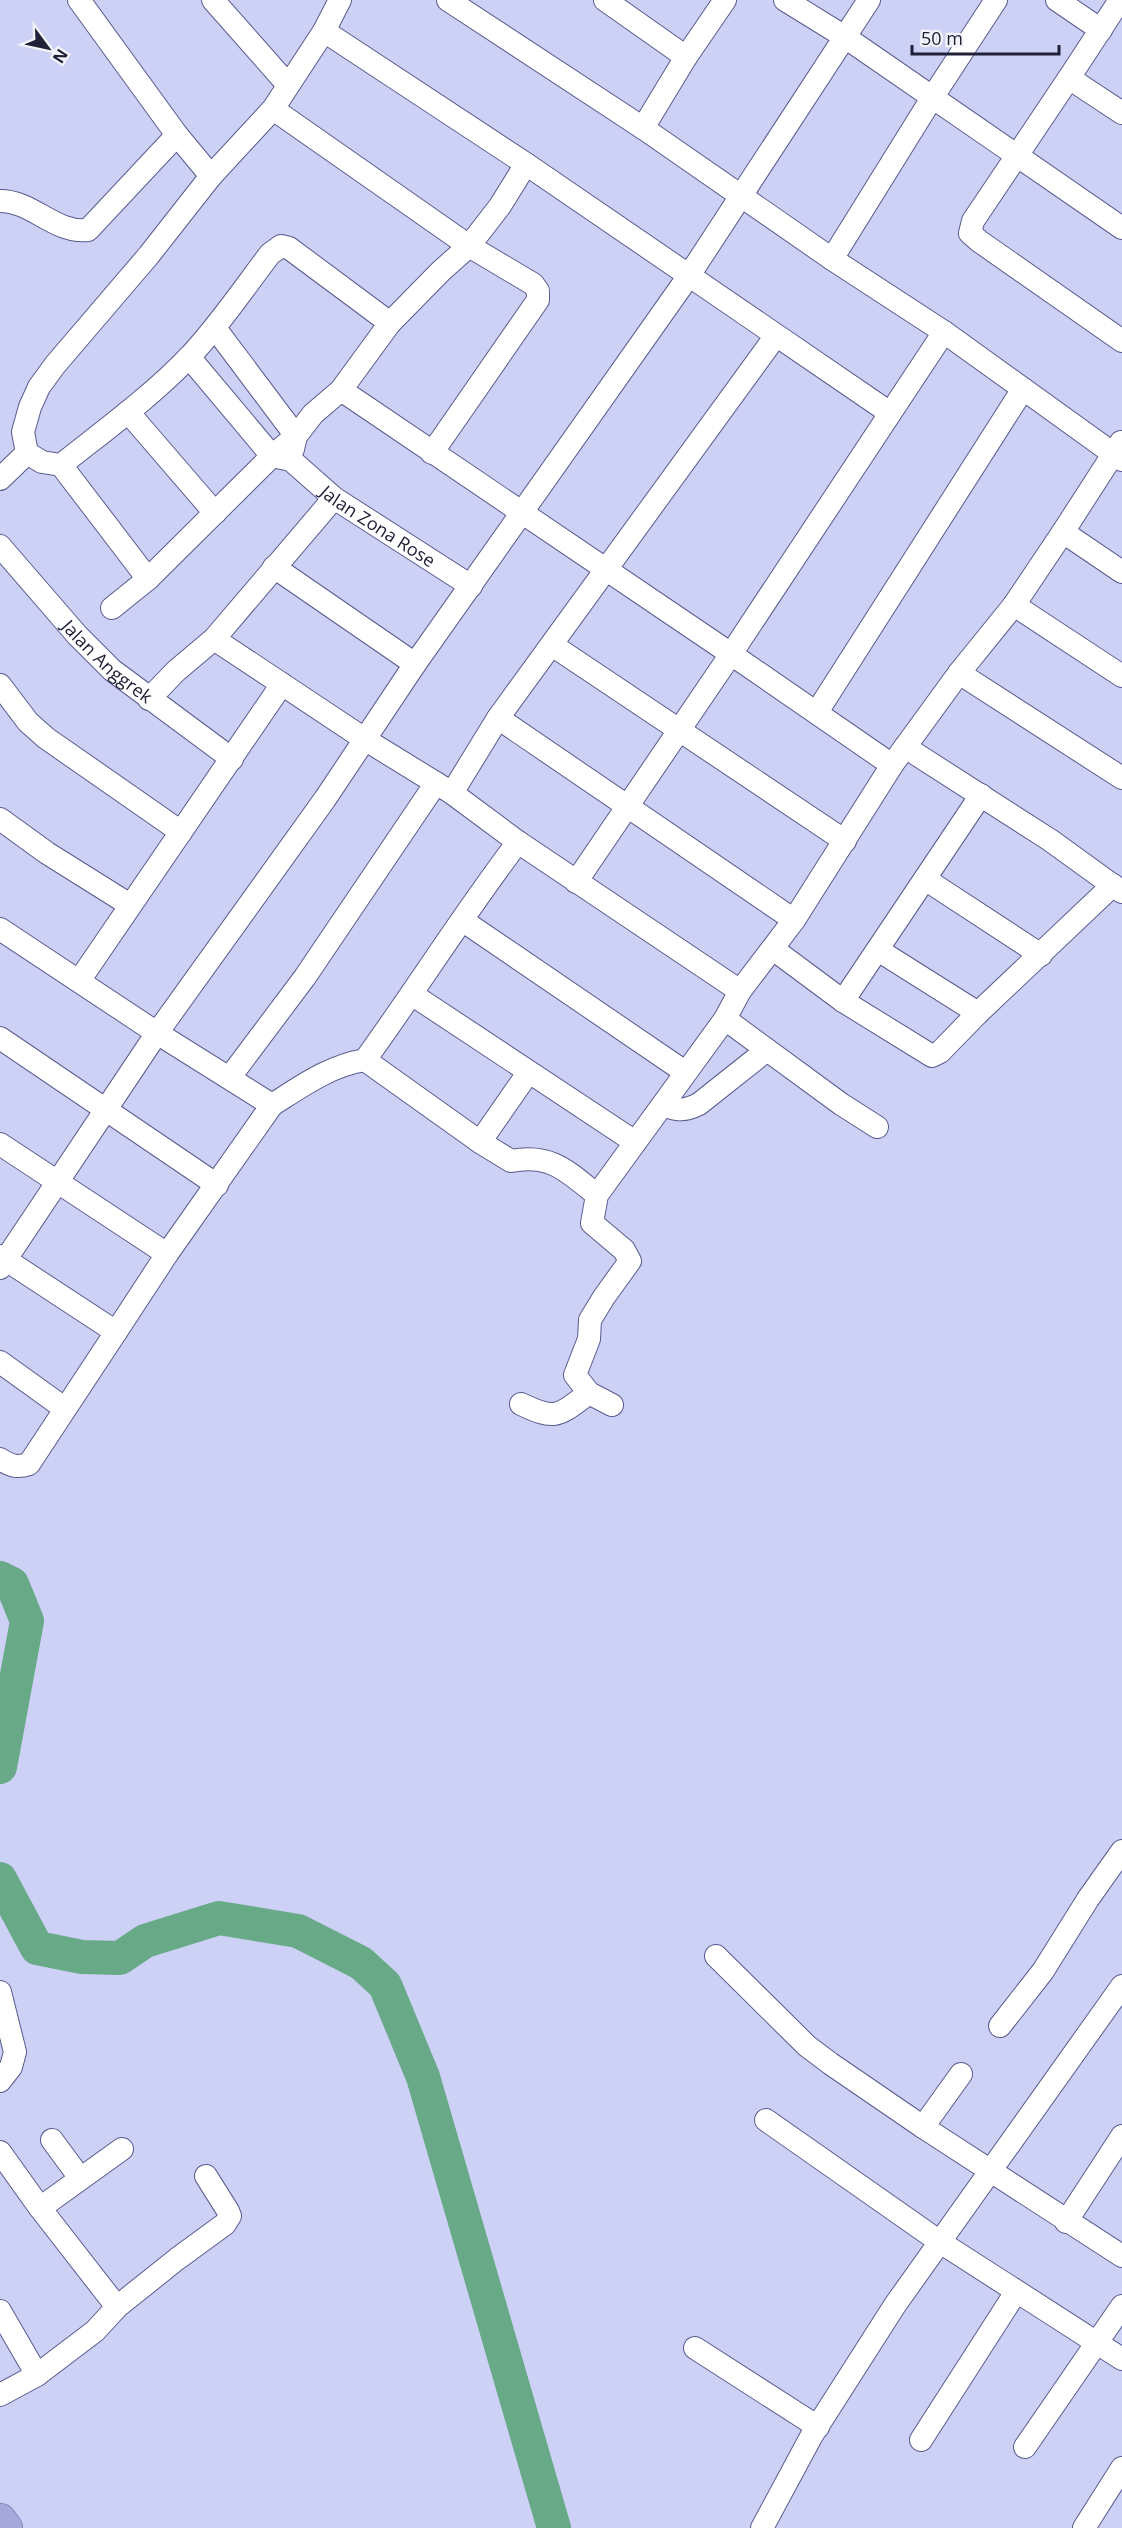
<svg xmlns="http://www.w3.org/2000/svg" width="1122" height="2528" font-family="'Open Sans',sans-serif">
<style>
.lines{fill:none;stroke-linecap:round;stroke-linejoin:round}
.river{stroke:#68a988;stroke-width:34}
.minor-casing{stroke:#585b8f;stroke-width:24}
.trunk-casing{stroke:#686b9c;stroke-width:34}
.minor{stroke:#fff;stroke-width:22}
.trunk{stroke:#a4a8db;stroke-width:33}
.labels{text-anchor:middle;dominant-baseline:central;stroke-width:4.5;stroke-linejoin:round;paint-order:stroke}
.street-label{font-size:18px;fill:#202138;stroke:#f4f5fb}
</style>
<rect width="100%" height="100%" fill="#cdd1f5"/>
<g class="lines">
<!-- river -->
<path class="river" d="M0,1578L12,1584L27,1621L0,1767
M0,1879L37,1948L82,1957L120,1958L145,1941L219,1918L298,1931L361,1963L385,1985L423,2077L554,2528"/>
<defs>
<g id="minor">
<path d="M79,0L177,135L211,176"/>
<path d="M213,0L288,85"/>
<path d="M448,0L643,128L832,259L944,332L1122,460"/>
<path d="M605,0L686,57"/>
<path d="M785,0L845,37L1122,228"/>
<path d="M1057,0L1101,30"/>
<path d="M1120,0L1069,78L1122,113"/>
<path d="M324,31L526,164L890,413"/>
<path d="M1069,78L973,221L970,233L979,241L1122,341"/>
<path d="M273,109L469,246L533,284L538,291V300L432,453"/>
<path d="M643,128L686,57L725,0"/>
<path d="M0,201C33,201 55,234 88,230L177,135"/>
<path d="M832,259L932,98L996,0"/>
<path d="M215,328L296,436L293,449"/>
<path d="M189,357L272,456"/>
<path d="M341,390L390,323L441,271L469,246L500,206L526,164"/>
<path d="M128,412L215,513"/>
<path d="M1121,442L1063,532L1122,572"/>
<path d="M27,453L23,432L30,407L39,387L55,365L149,255L211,176L273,109L324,31L340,0"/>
<path id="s1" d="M272,456L291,460L334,498L471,586"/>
<path d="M61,465L148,579"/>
<path d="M0,479L27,453L42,462L61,465C105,430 152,396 191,355C220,324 244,288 270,254L281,246L289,248L390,323"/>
<path id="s2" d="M0,546L77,635L112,670L232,759"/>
<path d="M274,567L415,664"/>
<path d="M1014,605L1122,676"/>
<path d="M112,608L148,579L272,456L296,436L313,414L341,390L731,654L576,882"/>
<path d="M214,639L366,740L452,793L518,842"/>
<path d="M552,645L845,841"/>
<path d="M959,673L1122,778"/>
<path d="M0,685L28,722L46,738L181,832"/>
<path d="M149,699L176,671L214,639L334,498"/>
<path d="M817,712L1023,389"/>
<path d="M498,718L794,920"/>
<path d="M905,747L1050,840L1122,892"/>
<path d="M892,765L731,654L944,332"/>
<path d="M452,793L498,718L775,337"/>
<path d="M0,819L47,853L130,905"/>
<path d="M925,879L1041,955"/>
<path d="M462,920L685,1072"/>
<path d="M0,929L157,1033L272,1105C302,1086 329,1066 365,1060"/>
<path d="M773,949L843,1001L932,1056L940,1052L978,1013L1113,885"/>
<path d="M878,950L978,1013"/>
<path d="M79,981L282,684"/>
<path d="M413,995L635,1142"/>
<path d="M843,1001L981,795"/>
<path d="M725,1019L841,1104L877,1127"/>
<path d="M0,1038L217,1185"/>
<path d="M230,1077L305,977L436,783"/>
<path d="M663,1105C677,1111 685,1111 699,1104L767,1050"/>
<path d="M480,1142L528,1073"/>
<path d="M0,1144L167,1254"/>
<path d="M597,1195C568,1172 551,1153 511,1161L480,1142L365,1060C417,988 464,913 518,842L740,991"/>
<path d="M0,1256L116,1332L167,1254L272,1105"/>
<path d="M0,1268L157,1033L325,799L415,664L688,277L869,0"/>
<path d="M0,1362L64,1408"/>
<path d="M521,1404C556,1421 558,1416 589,1393"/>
<path d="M612,1405L589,1393L575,1375L589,1339L590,1320L604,1297L630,1261L624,1250L592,1223L597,1195L725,1019L740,991L794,920L892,765L959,673L1014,605L1063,532"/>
<path d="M0,1459C11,1466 17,1468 29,1464L116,1332"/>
<path d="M716,1956L807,2046L831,2064L923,2127L1122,2256"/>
<path d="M0,1992L15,2052L11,2067L0,2081"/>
<path d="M1000,2026L1043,1971L1088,1899L1122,1851"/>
<path d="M766,2120L940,2242L1122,2359"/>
<path d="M923,2127L961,2074"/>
<path d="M52,2140L80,2178"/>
<path d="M0,2152L40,2208L117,2307"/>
<path d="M40,2208L122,2149"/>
<path d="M1066,2222L1122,2136"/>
<path d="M0,2311L37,2375L0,2395"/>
<path d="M695,2348L818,2427"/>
<path d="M37,2375L95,2331L117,2307L177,2259L225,2224L230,2216L228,2211L206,2176"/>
<path d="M921,2440L1016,2292"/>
<path d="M1025,2447L1122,2306"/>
<path d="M762,2528L812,2435L895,2305L1122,1986"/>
<path d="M1084,2528L1122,2468"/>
</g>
<path id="trunk" d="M0,2520L6,2528"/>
</defs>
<!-- minor casing -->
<use href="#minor" class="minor-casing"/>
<!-- trunk casing -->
<use href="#trunk" class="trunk-casing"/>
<!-- minor -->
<use href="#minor" class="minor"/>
<!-- trunk -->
<use href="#trunk" class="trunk"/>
</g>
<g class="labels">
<!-- street labels -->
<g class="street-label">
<text stroke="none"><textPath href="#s1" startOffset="129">Jalan Zona Rose</textPath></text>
<text stroke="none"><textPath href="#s2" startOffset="158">Jalan Anggrek</textPath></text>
</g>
</g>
<!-- north arrow -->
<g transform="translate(48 48) rotate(123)" stroke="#f4f5fb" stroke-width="4.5" paint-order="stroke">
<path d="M0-4.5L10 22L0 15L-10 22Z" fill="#202138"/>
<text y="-9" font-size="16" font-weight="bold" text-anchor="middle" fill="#202138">N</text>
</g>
<!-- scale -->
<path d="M912 45v9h147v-9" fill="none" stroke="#202138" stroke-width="3"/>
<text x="921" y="45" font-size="18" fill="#202138" stroke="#f4f5fb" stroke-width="4.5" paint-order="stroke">50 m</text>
</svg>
